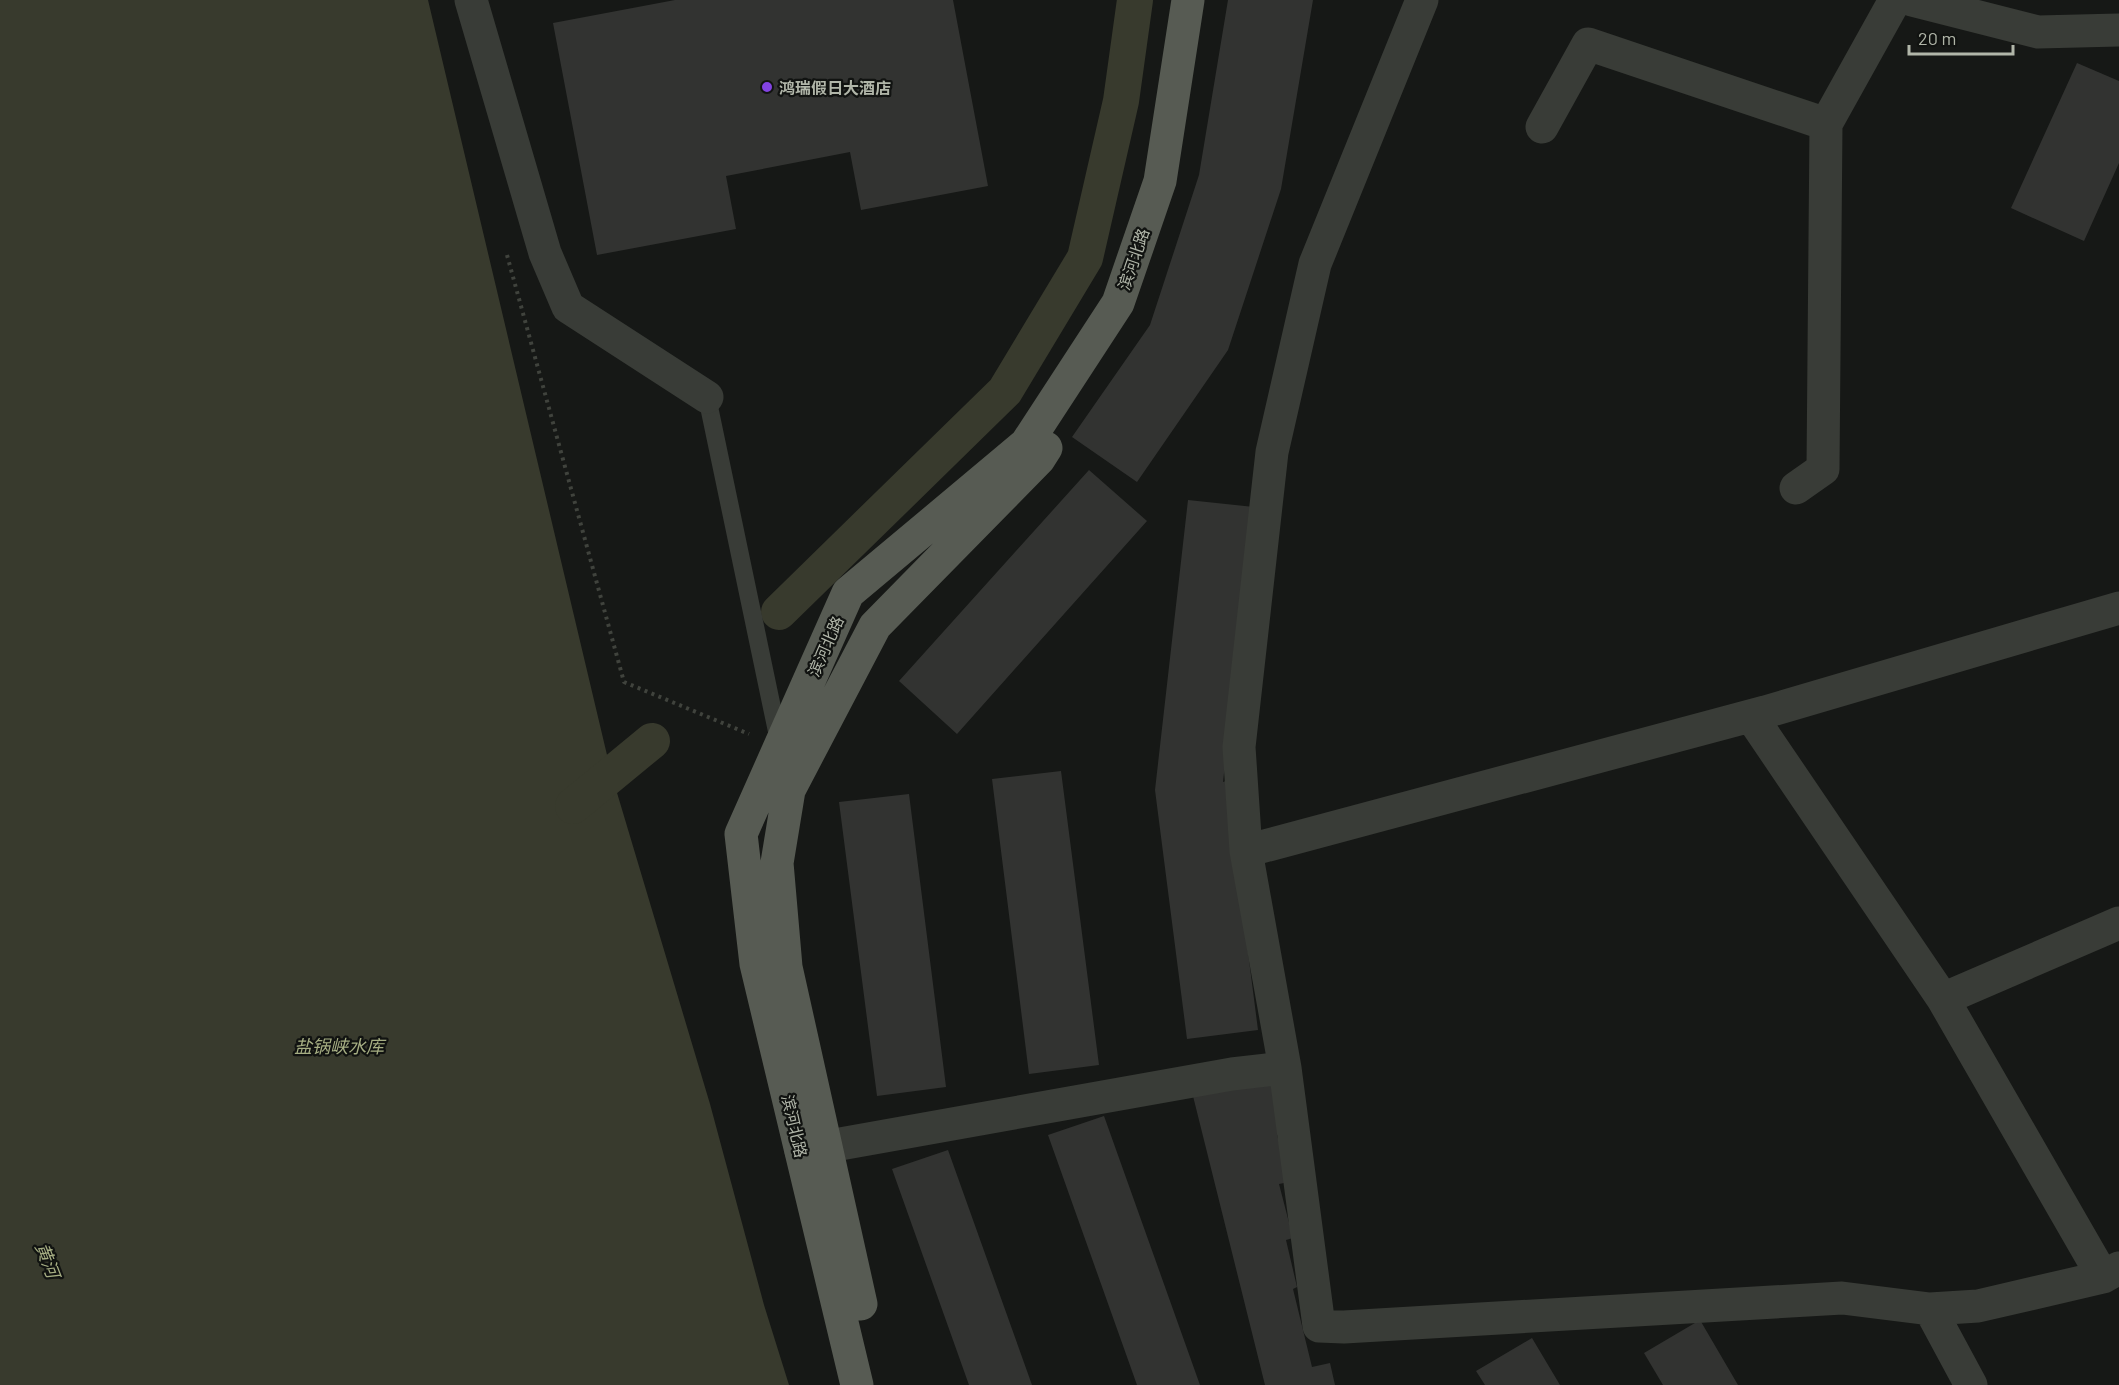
<svg xmlns="http://www.w3.org/2000/svg" width="2119" height="1385" font-family="Barlow,'Noto Sans SC',sans-serif">
<style>
.water{fill:#383a2d}
.lines{fill:none;stroke-linecap:round;stroke-linejoin:round}
.canal{stroke:#383a2d;stroke-width:36}
.building{fill:#323331}
.path{stroke:#40433d;stroke-width:4;stroke-dasharray:3 4.5;stroke-linecap:butt}
.lane{stroke:#393c37;stroke-width:18}
.street{stroke:#393c37;stroke-width:33}
.primary{stroke:#575b53;stroke-width:33}
.poi-dot{fill:#8343e2;stroke:#111311;stroke-width:2}
.labels{text-anchor:middle;dominant-baseline:central;stroke-width:4.5;stroke-linejoin:round;paint-order:stroke}
.poi-label{font-size:16px;font-weight:bold;fill:#b1b6a9;stroke:#111311;text-anchor:start}
.street-label{font-size:16px;fill:#b1b6a9;stroke:#111311}
.water-label{font-size:18px;font-style:italic;fill:#a6ae83;stroke:#111311}
</style>
<rect width="100%" height="100%" fill="#161816"/>
<!-- water -->
<path class="water" d="M0,0H428L612,776L710,1104L764,1305L789,1385H0Z"/>
<g class="lines">
<!-- canal -->
<path class="canal" d="M779,612L1005,391L1085,258L1121,101L1135,0
M573,806L652,741"/>
</g>
<!-- building -->
<path class="building" d="M675,0H953L988,186L861,210L850,152L726,176L736,229L597,255L553,23Z
M1228,0H1313L1281,189L1228,350L1137,482L1072,437L1150,325L1199,175Z
M2077,63L2119,81V163L2084,241L2011,208Z
M1089,470L1147,521L957,734L899,681Z
M1188,500L1254,507L1223,782L1226,781L1258,1030L1187,1039L1155,790Z
M1061,771L1099,1065L1029,1074L992,779Z
M909,794L946,1087L877,1096L839,802Z
M1274,1076L1288,1132L1277,1135L1289,1182L1279,1184L1293,1238L1286,1240L1297,1287L1293,1289L1312,1367L1330,1363L1335,1385H1265L1193,1096Z
M1104,1116L1200,1385H1137L1048,1135Z
M948,1150L1032,1385H969L892,1169Z
M1700,1320L1738,1385H1663L1644,1353Z
M1532,1338L1560,1385H1485L1476,1371Z"/>
<g class="lines">
<!-- path -->
<path class="path" d="M507,255L624,682L749,734"/>
<!-- lane -->
<path class="lane" d="M707,397L779,741"/>
<!-- street -->
<path class="street" d="M471,0L545,253L568,307L707,397
M1422,0L1315,264L1272,452L1239,747L1246,851L1765,712L2119,608
M1912,0L2038,32L2119,30
M1826,124L1895,0
M1542,127L1588,44L1826,124L1823,469L1796,488
M1751,716L1943,999L2103,1277
M1246,851L1285,1068L1319,1326L1344,1327L1842,1298L1930,1309L1971,1385
M1943,999L2119,923
M801,1151L1232,1074L1285,1068
M1930,1309L1978,1306L2103,1277L2119,1268"/>
<!-- primary -->
<path class="primary" d="M861,1304L786,967L777,863L789,790L875,626L1039,459L1046,448
M857,1385L756,964L741,834L848,593L1026,444L1118,303L1160,181L1188,0"/>
</g>
<!-- markers -->
<circle class="poi-dot" cx="767" cy="87" r="6"/>
<g class="labels">
<!-- poi labels -->
<g class="poi-label">
<text x="779" y="87">鸿瑞假日大酒店</text>
</g>
<!-- street labels -->
<g class="street-label">
<text transform="translate(1133 259) rotate(-71)">滨河北路</text>
<text transform="translate(825 646) rotate(-66)">滨河北路</text>
<text transform="translate(795 1126) rotate(77)">滨河北路</text>
</g>
<!-- water labels -->
<g class="water-label">
<text x="339" y="1046">盐锅峡水库</text>
<text transform="translate(48 1260) rotate(69)">黄河</text>
</g>
</g>
<!-- scale -->
<path d="M1909 45v9h104v-9" fill="none" stroke="#b1b6a9" stroke-width="3"/>
<text x="1918" y="45" font-size="18" fill="#b1b6a9" stroke="#111311" stroke-width="4.5" paint-order="stroke">20 m</text>
</svg>
